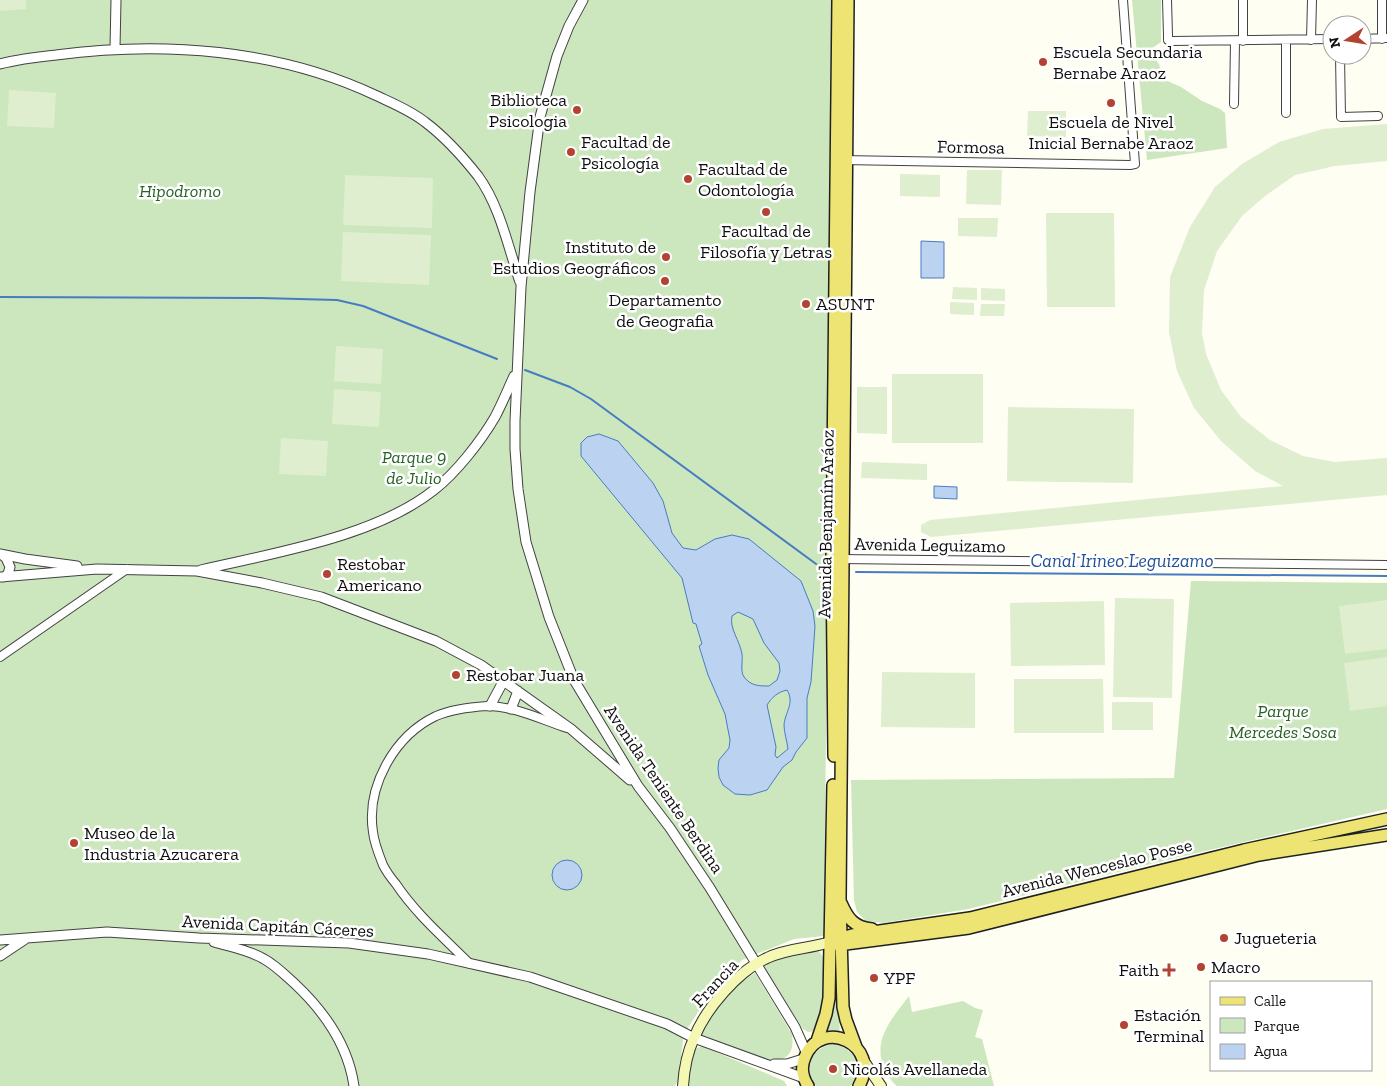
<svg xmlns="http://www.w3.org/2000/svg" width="1387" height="1086" font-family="'Zilla Slab',serif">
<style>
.green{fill:#cce6be}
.pitch{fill:#deeecf}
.water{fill:#bbd3f1;stroke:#487cc2;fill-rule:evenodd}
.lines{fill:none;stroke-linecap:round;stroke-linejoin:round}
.stream{stroke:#487cc2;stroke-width:2}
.minor-casing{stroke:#424242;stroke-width:10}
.tertiary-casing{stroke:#424242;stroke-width:11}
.secondary-casing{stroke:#313131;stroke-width:12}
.primary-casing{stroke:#202020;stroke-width:14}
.minor{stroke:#fff;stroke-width:8}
.tertiary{stroke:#fff;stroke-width:9}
.secondary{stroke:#f4f8b3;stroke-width:10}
.primary{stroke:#ede473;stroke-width:11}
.poi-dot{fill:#b44232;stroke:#fff;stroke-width:2}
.labels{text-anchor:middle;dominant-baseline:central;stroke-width:5;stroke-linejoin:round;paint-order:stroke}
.poi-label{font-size:18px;fill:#0f0f0f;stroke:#fff;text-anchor:start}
.street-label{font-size:18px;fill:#0f0f0f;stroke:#fff}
.park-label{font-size:18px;font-style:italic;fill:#266224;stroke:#fff}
.water-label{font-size:19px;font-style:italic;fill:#225097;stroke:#fff}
</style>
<rect width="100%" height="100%" fill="#fefef2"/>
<!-- green -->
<path class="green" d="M0,0H833L824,936L794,939L742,960L712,990L684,1034L678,1080L675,1086H0Z
M1132,0H1161V42L1151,49L1153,56L1159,64L1163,79L1181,87L1202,101L1220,109L1225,113L1227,148L1147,160Z
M1191,581L1387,583V809L1175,858L968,909L883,923L866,921L857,912L854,900L851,780L1174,778Z
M814,950L819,951L823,957L824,1000L815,1031L808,1032L803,1029L765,968L766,963L782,957Z
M835,956L840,1034L825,1033Z
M755,973L792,1034C797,1073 761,1058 740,1050C726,1045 713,1040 699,1035C716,1008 727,990 755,973Z
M909,996L912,1012L963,1001L975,1008L983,1010L975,1037L982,1039L994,1086H897C891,1081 889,1077 885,1070C871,1040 892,1019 909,996Z
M834,1044C856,1049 864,1067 851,1086H816C803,1069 811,1047 834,1044Z
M702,1046L784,1081L787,1086H688L693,1050Z"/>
<!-- pitch -->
<path class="pitch" d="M0,0H26V9L0,11Z
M9,90L56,93L54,128L7,126Z
M1028,111H1066V137L1027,136Z
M1387,124V161L1335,166L1295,175L1265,196L1242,216L1217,251L1204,290L1202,333L1206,354L1221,390L1241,417L1270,440L1303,456L1335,462L1387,458V495L931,537L921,532V525L930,520L1283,486L1255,471L1221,441L1194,408L1177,371L1169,332L1170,277L1190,227L1215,187L1242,164L1279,142L1323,129Z
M967,170H1002L1001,205L966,204Z
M900,174L940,175V197L900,196Z
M345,175L433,178L432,228L343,225Z
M1046,213H1114L1115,307H1047Z
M958,218H998L997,237L958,236Z
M343,232L431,235L429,285L341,281Z
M953,287L977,288V300L952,299Z
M981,288L1005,289V301L981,300Z
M950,302L974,303V315L950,314Z
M981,304H1005L1004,316H980Z
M336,346L383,349L381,384L334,381Z
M892,374H983V443H892Z
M857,387H887V434L857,433Z
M334,389L381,392L379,427L332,424Z
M1008,407L1134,409L1133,483L1007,481Z
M281,438L328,441L326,476L279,474Z
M862,462L927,464V480L861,478Z
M1115,598L1174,599L1172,698L1113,697Z
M1387,600V649L1345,654L1339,606Z
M1104,601L1105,665L1011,666L1010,603Z
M1387,657V706L1350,711L1344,663Z
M882,672L975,673V728L881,727Z
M1014,679H1103L1104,733H1014Z
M1112,702H1153V730H1112Z"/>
<!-- water -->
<path class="water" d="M921,241L944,242V278H921Z
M599,434L618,441L653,483L663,501L672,533L683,548L696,550L715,539L732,535L749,539L801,581L813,611L815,626L811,682L807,698V738L796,752L792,760L783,767L767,790L750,795L735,794L723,785L719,777L718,768L719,760L729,748L730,740L725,714L708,675L699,646L702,644L696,624L693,623L682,578L581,456V443L587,437ZM738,612L753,619L764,643L779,663L780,671L777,680L769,686C759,686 751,686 744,677C740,671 743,661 742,654C740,641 729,628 732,616ZM787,690C795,703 785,712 784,725C784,732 787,741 788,749L777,758L775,755L776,747L767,705C772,697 778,692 787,690Z
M934,486L957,487V499L934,498Z
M552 875a15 15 0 1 1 30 0a15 15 0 1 1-30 0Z"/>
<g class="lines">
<!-- stream -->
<path class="stream" d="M0,297L261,298L337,300L363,306L497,359
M525,370L570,387L591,399L827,572
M856,572L1387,576"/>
<defs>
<path id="minor" d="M1167,0L1168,35V40L1172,41L1332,39
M1382,0V39
M1362,39L1387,38
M1286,40V113
M1311,40L1312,0
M1243,41V0
M1340,55L1341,117L1378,116
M1234,104L1235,41
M842,160L1130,165L1135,164L1123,0
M839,559L1387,565
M0,657L127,569
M470,964C444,938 416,914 396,884C391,878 386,871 383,865C379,855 374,842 373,832C366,787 394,736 436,716C450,710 472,707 487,706C515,706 542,720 567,728"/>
<path id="tertiary" d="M583,0L569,26L557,56L540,117L530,192L521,287L515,421V449L518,489L526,542L549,617L574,680L638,786L670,828L710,888L795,1027L806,1052
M115,48L116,0
M0,64C19,59 37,57 56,55C163,41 277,49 375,95C392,103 410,110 425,122C445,137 463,157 478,176C500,206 508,247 520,282
M0,554L25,559L77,566
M1,554L6,558L10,567L8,574L4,577
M201,570C273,553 375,537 434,490C456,473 481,441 495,417C502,404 508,389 514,376
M0,577L97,569L197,571L262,583L321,597L436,641L481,665L571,729L630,780
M490,706L504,680
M511,709L518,691
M0,940L107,932L199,938L349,943L428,954L530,977L667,1024L694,1038L804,1078
M214,942C231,947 249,950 264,959C275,965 284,974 294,983C324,1011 348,1044 354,1086
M0,956L24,940
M774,1064H787L803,1059"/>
<path id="secondary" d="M863,1060L881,1086
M683,1086C684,1070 687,1053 694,1038C706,1008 738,971 767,958C787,948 809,949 830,942"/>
<path id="primary" d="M848,0L840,900L843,1007L846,1020L856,1047
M834,756L832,559L838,0
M841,903C848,919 854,927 872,929
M835,940L852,935L970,918L1244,850L1387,819
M838,945L969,928L1259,855L1387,835
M817,1041L826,1014L829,998L833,785
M808,1086C802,1077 801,1066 805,1057C821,1017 882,1044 859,1086"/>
</defs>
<!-- minor casing -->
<use href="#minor" class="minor-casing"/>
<!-- tertiary casing -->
<use href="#tertiary" class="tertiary-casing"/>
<!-- secondary casing -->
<use href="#secondary" class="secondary-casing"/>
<!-- primary casing -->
<use href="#primary" class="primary-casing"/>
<!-- minor -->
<use href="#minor" class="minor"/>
<!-- tertiary -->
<use href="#tertiary" class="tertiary"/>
<!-- secondary -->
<use href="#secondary" class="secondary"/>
<!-- primary -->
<use href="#primary" class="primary"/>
</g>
<!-- markers -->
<g class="poi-dot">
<circle cx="1043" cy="62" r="5"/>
<circle cx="1111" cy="103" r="5"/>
<circle cx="577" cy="110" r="5"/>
<circle cx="571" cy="152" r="5"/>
<circle cx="688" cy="179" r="5"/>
<circle cx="766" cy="212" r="5"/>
<circle cx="666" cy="257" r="5"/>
<circle cx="665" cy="281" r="5"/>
<circle cx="806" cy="304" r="5"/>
<circle cx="327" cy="574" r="5"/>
<circle cx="456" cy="675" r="5"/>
<circle cx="74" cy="843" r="5"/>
<circle cx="1224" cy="938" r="5"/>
<circle cx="1201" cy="967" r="5"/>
<path d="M1166.5 962.5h5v5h5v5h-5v5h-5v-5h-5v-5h5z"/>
<circle cx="874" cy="978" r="5"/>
<circle cx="1124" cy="1025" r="5"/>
<circle cx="833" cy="1069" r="5"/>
</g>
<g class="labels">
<!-- poi labels -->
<g class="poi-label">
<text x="1053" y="52">Escuela Secundaria<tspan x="1053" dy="21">Bernabe Araoz</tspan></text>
<text x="567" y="100" text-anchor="end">Biblioteca<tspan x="567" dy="21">Psicologia</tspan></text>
<text x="1111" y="122" text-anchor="middle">Escuela de Nivel<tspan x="1111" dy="21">Inicial Bernabe Araoz</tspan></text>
<text x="581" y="142">Facultad de<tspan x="581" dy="21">Psicología</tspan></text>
<text x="698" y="169">Facultad de<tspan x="698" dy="21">Odontología</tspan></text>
<text x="766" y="231" text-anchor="middle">Facultad de<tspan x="766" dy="21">Filosofía y Letras</tspan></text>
<text x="656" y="247" text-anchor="end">Instituto de<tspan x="656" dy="21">Estudios Geográficos</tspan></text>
<text x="665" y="300" text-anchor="middle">Departamento<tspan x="665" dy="21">de Geografia</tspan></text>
<text x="816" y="304">ASUNT</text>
<text x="337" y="564">Restobar<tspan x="337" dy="21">Americano</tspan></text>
<text x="466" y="675">Restobar Juana</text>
<text x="84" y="833">Museo de la<tspan x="84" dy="21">Industria Azucarera</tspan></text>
<text x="1234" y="938">Jugueteria</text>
<text x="1211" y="967">Macro</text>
<text x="1159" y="970" text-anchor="end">Faith</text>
<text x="884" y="978">YPF</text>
<text x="1134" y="1015">Estación<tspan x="1134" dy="21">Terminal</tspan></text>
<text x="843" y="1069">Nicolás Avellaneda</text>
</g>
<!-- street labels -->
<g class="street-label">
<text transform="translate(971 147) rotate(1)">Formosa</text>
<text transform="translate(826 524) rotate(-89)">Avenida Benjamín Aráoz</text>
<text transform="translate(930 545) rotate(1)">Avenida Leguizamo</text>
<text transform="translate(664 789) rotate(56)">Avenida Teniente Berdina</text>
<text transform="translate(1097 868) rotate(-14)">Avenida Wenceslao Posse</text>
<text transform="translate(278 926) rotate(3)">Avenida Capitán Cáceres</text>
<text transform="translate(715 983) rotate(-47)">Francia</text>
</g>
<!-- park labels -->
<g class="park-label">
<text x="180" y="191">Hipodromo</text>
<text x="414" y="457">Parque 9<tspan x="414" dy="21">de Julio</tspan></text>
<text x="1283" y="711">Parque<tspan x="1283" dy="21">Mercedes Sosa</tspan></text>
</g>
<!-- water labels -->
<g class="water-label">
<text x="1122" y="560">Canal Irineo Leguizamo</text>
</g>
</g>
<!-- legend -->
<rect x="1210" y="981" width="162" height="90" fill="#ffffff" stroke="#9f9f9f"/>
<rect x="1220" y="997" width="25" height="8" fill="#ede473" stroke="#9f9f9f"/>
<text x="1254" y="1006" font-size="15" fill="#0f0f0f">Calle</text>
<rect x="1220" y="1018" width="25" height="15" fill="#cce6be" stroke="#9f9f9f"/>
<text x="1254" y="1031" font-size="15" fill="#0f0f0f">Parque</text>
<rect x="1220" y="1044" width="25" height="15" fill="#bbd3f1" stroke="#9f9f9f"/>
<text x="1254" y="1056" font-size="15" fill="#0f0f0f">Agua</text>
<!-- north arrow -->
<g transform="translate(1347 40) rotate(258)"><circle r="24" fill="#ffffff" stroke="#9f9f9f"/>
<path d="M0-4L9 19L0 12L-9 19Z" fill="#b44232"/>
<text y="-8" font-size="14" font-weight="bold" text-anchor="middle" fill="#0f0f0f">N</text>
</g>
</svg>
